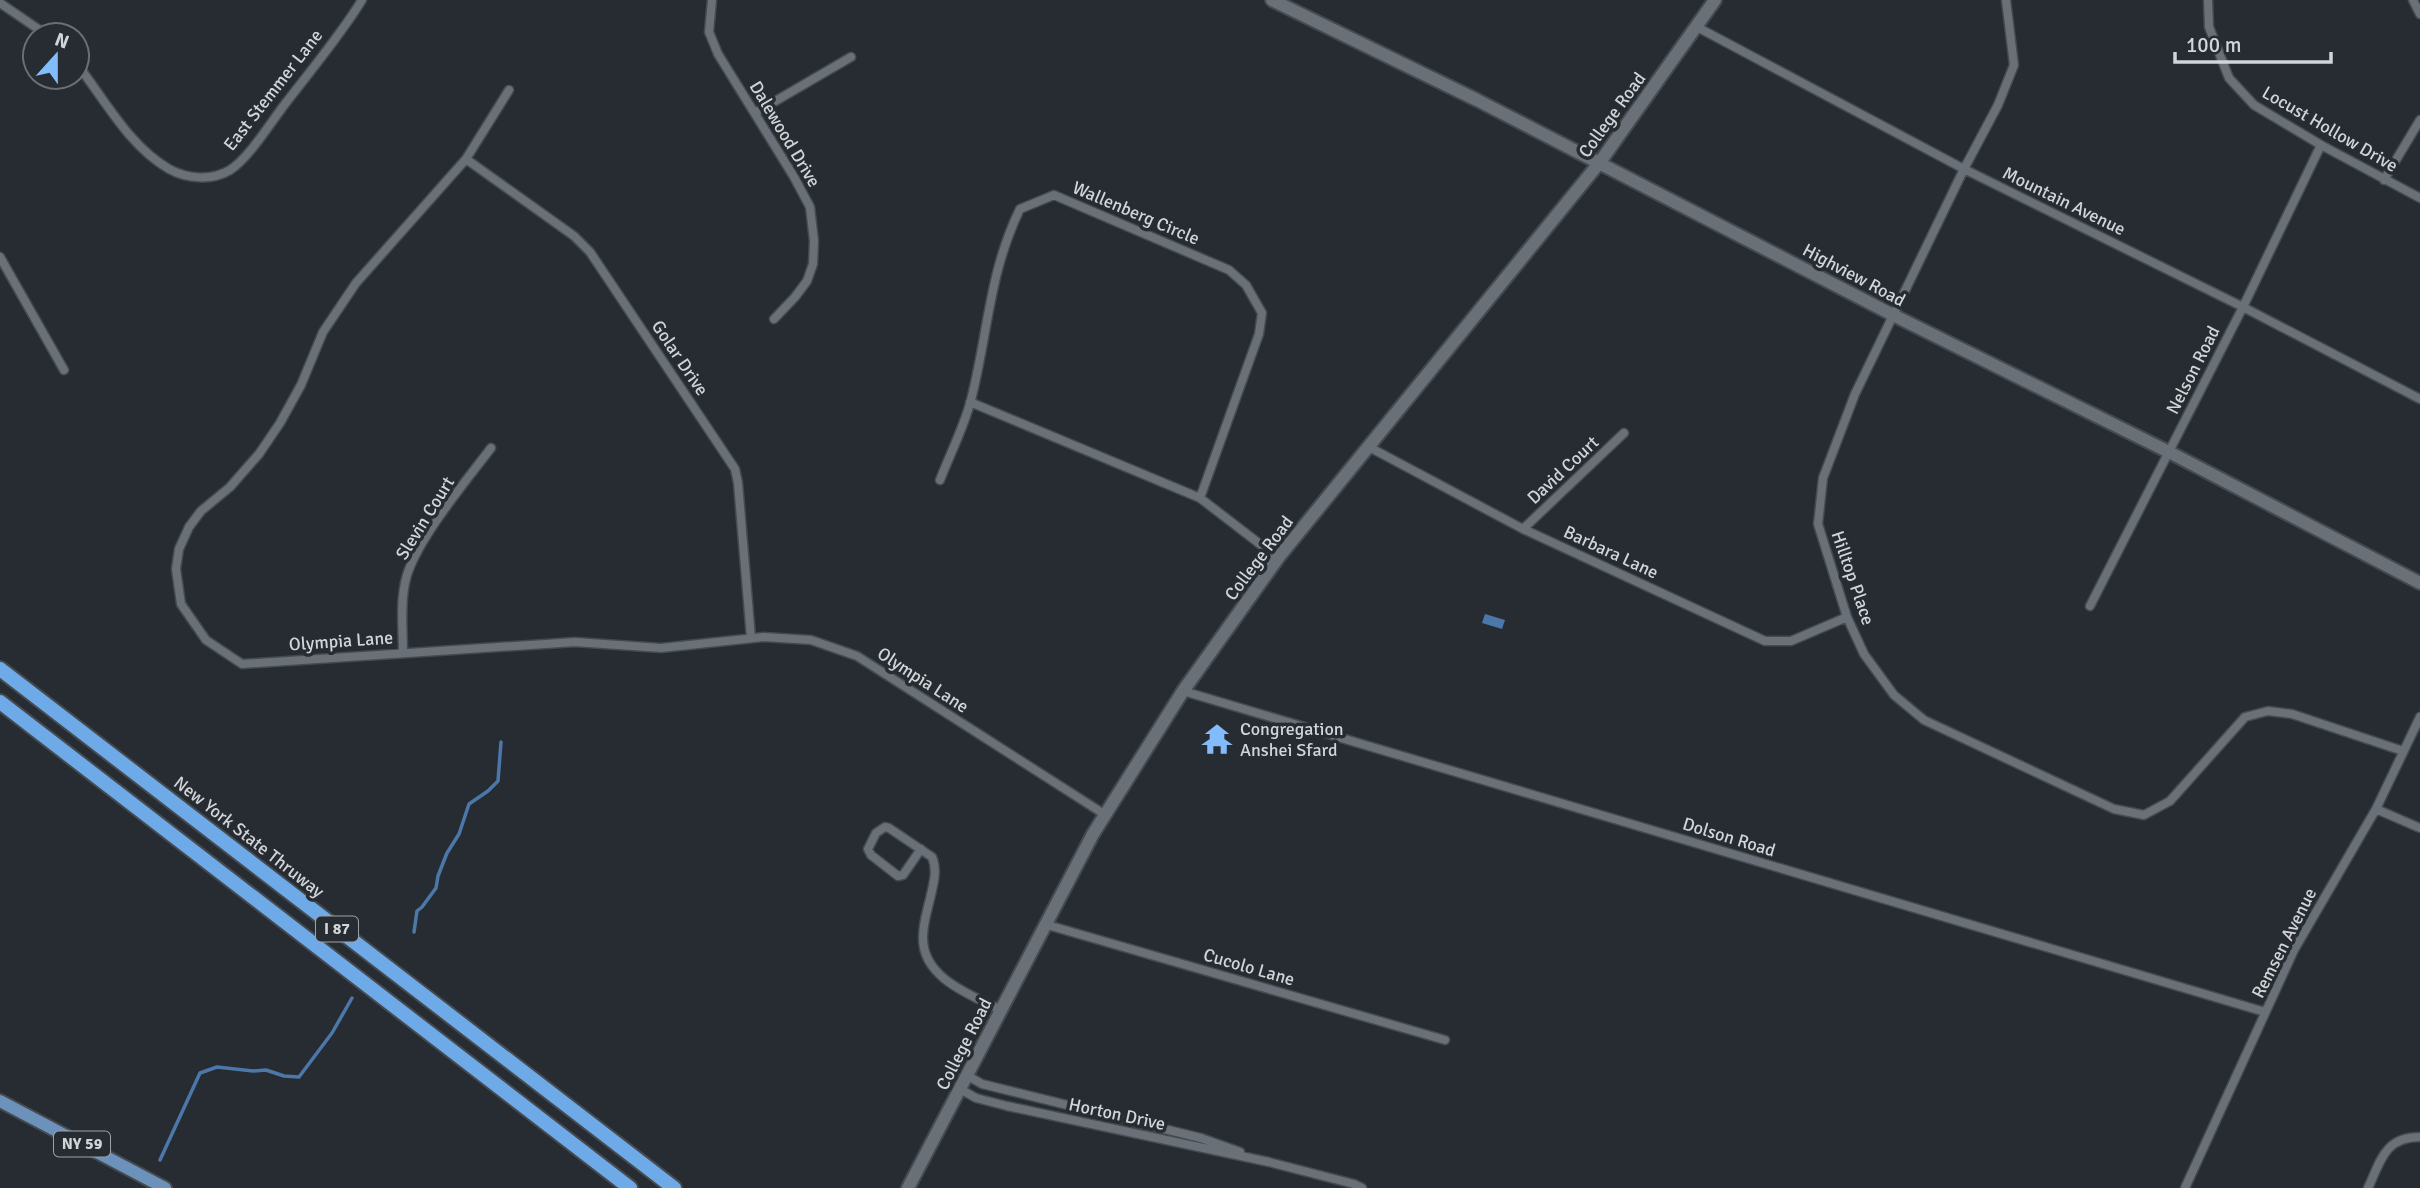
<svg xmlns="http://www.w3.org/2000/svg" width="2420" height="1188" font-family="Signika,sans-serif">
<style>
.water{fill:#4b78a9}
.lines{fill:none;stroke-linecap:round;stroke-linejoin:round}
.stream{stroke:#4b78a9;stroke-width:3.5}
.street-casing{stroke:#454a4e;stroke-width:11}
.secondary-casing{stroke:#454a4e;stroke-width:16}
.primary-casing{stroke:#454a4e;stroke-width:16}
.highway-casing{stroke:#454a4e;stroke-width:18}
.street{stroke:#6a7077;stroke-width:8}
.secondary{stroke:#6a7077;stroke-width:12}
.primary{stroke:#6c92bb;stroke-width:12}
.highway{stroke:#6ea9e8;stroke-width:14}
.labels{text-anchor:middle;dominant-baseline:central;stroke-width:7;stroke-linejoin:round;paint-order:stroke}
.shield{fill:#262c31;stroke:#9ea2a6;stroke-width:2}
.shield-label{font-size:16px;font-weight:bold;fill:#d1d4d8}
.street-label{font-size:18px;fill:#d1d4d8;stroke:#262c31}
.poi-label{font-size:18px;fill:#d1d4d8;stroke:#262c31;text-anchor:start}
</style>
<rect width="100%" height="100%" fill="#262c31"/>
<!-- water -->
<path class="water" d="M1485,614L1505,620L1502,629L1482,623Z"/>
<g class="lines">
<!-- stream -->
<path class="stream" d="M414,932L417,911L422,907L436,888L438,876L447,853L459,834L469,804L488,791L498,781L501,742
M160,1160L200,1073L217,1067L253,1071L266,1070L284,1076L299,1077L332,1033L352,998"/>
<defs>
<path id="street" d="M712,0L709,32L718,54L794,177L810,207L814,241L813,264L807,281L795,297L774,319
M2006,0L2014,65L1998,105L1964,169L1855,394L1823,478L1818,524L1847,617L1864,654L1894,695L1924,720L2114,809L2144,815L2170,801L2245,717L2268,711L2292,714L2403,751
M2208,0L2209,27L2229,78L2254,105L2321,145L2420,198
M2413,0L2420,14
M0,3L47,35
M1697,27L1964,169L2243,307L2420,399
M77,64C105,100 129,146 169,169C187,179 212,181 230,170C249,158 271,122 285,104C311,70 340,36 362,0
M509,90L466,159L356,283L323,332L301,385L280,423L259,454L230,487L201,511L189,527L179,549L176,569L181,604L206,640L242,664L575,642L661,648L764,637L811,640L857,656L1104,814
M755,113L851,57
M466,159L574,236L590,252L735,469L738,483L751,638
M2384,180L2420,120
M0,257L64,370
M970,402L1200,498L1278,558
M1369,447L1523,529L1765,641H1791L1847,617
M940,480C950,454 964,427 971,400C988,334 989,272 1020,209L1054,195L1229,270L1246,285L1262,313L1259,334L1200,498
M1523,529L1624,433
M2090,606L2243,307L2321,145
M403,653C403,630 400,606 405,583C412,545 466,481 491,448
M1183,691L2265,1012
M2376,809L2420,828
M921,849L903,875L898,876L871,855L868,849L876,833L885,827L889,828L932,857C938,871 933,885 930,899C927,911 923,924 923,937C922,978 971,995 1001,1010
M1044,924L1445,1040
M968,1076L982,1084L1201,1138L1240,1152
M960,1089L976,1098L1007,1106L1269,1162L1354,1184L1362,1188
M2185,1188L2294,950L2376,809L2420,717
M2368,1188C2381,1160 2385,1137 2420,1137"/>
<path id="secondary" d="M1272,0L1477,100L1895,316L2169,452L2420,583
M908,1188L1093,834L1183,691L1278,558L1600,162L1715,0"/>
<path id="primary" d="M0,1101L165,1188"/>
<path id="highway" d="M0,669L674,1188
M0,702L630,1188"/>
</defs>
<!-- street casing -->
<use href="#street" class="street-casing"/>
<!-- secondary casing -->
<use href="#secondary" class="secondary-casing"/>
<!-- primary casing -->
<use href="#primary" class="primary-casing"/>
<!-- highway casing -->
<use href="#highway" class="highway-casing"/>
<!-- street -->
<use href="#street" class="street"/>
<!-- secondary -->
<use href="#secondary" class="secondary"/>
<!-- primary -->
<use href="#primary" class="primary"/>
<!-- highway -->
<use href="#highway" class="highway"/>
</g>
<!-- icons -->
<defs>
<symbol id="temple-bare" viewBox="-9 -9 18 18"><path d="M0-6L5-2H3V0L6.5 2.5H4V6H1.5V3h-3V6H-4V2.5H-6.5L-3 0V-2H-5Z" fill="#82bcfa" stroke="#262c31" stroke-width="2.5" paint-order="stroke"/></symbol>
</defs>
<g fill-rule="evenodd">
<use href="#temple-bare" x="1195" y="717" width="44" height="44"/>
</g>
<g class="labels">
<!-- shield labels -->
<g class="shield">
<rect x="316" y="916.5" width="42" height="25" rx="5"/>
<rect x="54" y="1131.5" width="56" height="25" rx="5"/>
</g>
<g class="shield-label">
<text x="337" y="929">I 87</text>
<text x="82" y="1144">NY 59</text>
</g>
<!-- street labels -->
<g class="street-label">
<text transform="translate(273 90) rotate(-52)">East Stemmer Lane</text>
<text transform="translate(1612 115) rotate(-54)">College Road</text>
<text transform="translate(2330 129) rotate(30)">Locust Hollow Drive</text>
<text transform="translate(785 134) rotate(59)">Dalewood Drive</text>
<text transform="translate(2064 201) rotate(26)">Mountain Avenue</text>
<text transform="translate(1136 213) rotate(23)">Wallenberg Circle</text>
<text transform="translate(1854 275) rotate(28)">Highview Road</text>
<text transform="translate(680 358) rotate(56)">Golar Drive</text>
<text transform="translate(2193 370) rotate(-63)">Nelson Road</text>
<text transform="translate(1563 470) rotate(-43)">David Court</text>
<text transform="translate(425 518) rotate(-58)">Slevin Court</text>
<text transform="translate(1611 552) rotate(25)">Barbara Lane</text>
<text transform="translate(1259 558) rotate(-53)">College Road</text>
<text transform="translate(1853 578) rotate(71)">Hilltop Place</text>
<text transform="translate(341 641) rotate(-4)">Olympia Lane</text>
<text transform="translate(923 680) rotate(33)">Olympia Lane</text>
<text transform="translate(249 837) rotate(38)">New York State Thruway</text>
<text transform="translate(1729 837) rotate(17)">Dolson Road</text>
<text transform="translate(2284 943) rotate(-63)">Remsen Avenue</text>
<text transform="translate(1249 967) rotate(16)">Cucolo Lane</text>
<text transform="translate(964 1044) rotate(-63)">College Road</text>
<text transform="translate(1117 1114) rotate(12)">Horton Drive</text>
</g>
<!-- poi labels -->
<g class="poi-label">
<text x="1240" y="729">Congregation<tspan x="1240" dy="21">Anshei Sfard</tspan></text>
</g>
</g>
<!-- north arrow -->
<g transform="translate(56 56) rotate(21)"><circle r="33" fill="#262c31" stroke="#6a6f74" stroke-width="2"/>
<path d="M0-5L12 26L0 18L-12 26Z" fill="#82bcfa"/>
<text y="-10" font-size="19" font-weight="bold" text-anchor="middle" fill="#d1d4d8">N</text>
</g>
<!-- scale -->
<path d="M2175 52v10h156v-10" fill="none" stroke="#d1d4d8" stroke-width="3.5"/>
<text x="2186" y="52" font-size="21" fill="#d1d4d8" stroke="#262c31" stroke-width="5" paint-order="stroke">100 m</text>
</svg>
